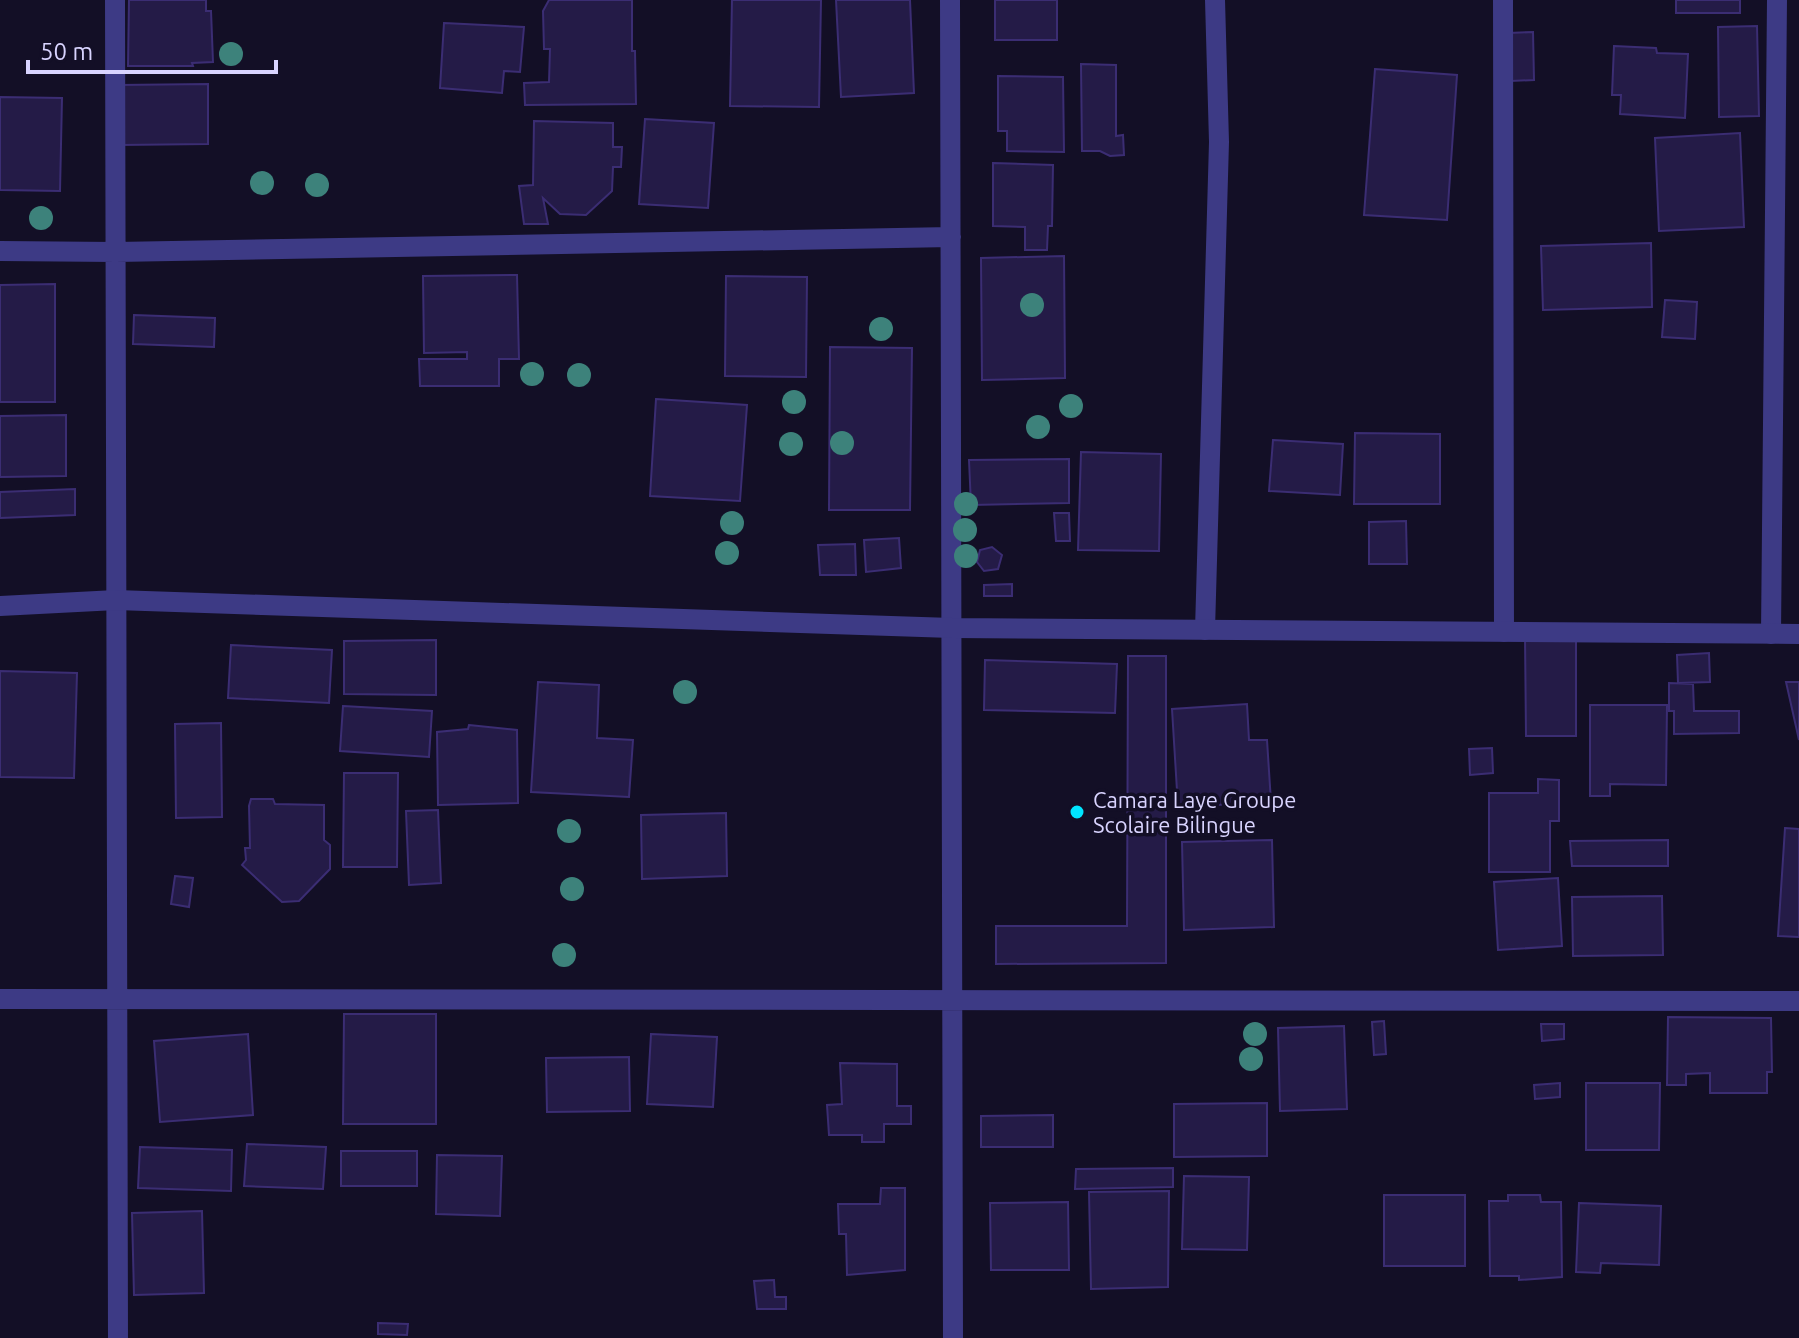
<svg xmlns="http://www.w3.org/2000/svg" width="1799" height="1338" font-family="Ubuntu,sans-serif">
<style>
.building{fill:#241b47;stroke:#3b2d73;stroke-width:2}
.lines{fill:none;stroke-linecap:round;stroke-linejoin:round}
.minor{stroke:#3d3a85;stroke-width:20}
.tertiary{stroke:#3d3a85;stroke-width:20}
.tree{fill:#3d827b}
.poi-dot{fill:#00e5ff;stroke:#130f26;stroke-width:3}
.labels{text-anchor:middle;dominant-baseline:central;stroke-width:7;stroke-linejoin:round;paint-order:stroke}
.poi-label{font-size:22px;fill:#d9d4ff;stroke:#130f26;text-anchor:start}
</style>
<rect width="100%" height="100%" fill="#130f26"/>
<!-- building -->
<path class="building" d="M129,0H206V11H211L213,62L192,63L193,66H128Z
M549,0H632V51H635L636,104L525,105L524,83L549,82L550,49H544L543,11Z
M732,0H821L819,107L730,106Z
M836,0H910L914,93L841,97Z
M995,0H1057V40H995Z
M1676,0H1740V13H1676Z
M444,23L524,27L520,72L504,71L502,93L440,88Z
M1757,26L1759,116L1719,117L1718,27Z
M1533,32L1534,80L1511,81L1509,33Z
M1614,46L1656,48L1657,53L1688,54L1685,118L1620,114L1621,95H1612Z
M1081,64L1116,65V136L1123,135L1124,155L1110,156L1100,151H1082Z
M1375,69L1457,75L1447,220L1364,215Z
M998,76L1063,77L1064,152L1007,151V131H998Z
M208,84V144L120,145L119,85Z
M0,97L62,98L60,191L0,190Z
M645,119L714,123L708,208L639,204Z
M534,121L613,123V147H622L621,167H613L612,191L586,215L560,214L543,198L548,224H524L519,186L533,185Z
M1740,133L1744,227L1659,231L1655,138Z
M993,163L1053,165L1052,226H1048L1047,250H1025V227L993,226Z
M1651,243L1652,307L1543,310L1541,246Z
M1064,256L1065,378L982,380L981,258Z
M517,275L519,359H499V386H420L419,359H467V352L424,353L423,276Z
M726,276L807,277L806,377L725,376Z
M55,284V402H0V285Z
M1665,300L1697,302L1695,339L1662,337Z
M134,315L215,318L214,347L133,344Z
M830,347L912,348L910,510H829Z
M656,399L747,405L740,501L650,496Z
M66,415V476L0,477V416Z
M1355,433L1440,434V504H1354Z
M1273,440L1343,444L1340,495L1269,491Z
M1081,452L1161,454L1159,551L1078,550Z
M1069,459V503L971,505L969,460Z
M75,489V515L0,518V492Z
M1054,513H1069L1070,541H1056Z
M1406,521L1407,564H1369V522Z
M899,538L901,568L866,572L864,540Z
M855,544L856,575H820L818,545Z
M992,547L1002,555L998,569L984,571L977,562L980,550Z
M1012,584V596H984V585Z
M1525,636H1576V736H1526Z
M436,640V695L344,694V641Z
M231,645L332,650L329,703L228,698Z
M1709,653L1710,682L1678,683L1677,655Z
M1128,656H1166V963L996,964V926H1127Z
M985,660L1117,664L1115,713L984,710Z
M0,671L77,673L74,778L0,777Z
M538,682L599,685L597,738L633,740L629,797L531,792Z
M1786,682H1799V740Z
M1669,683L1693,684L1694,711H1739V733L1674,734V711H1669Z
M1247,704L1249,740H1267L1271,802L1178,807L1172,709Z
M1590,705H1667L1666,785L1610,784V796H1590Z
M343,706L432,711L429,757L340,751Z
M221,723L222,817L176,818L175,724Z
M469,725L517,730L518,803L438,805L437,732L468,729Z
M1492,748L1493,773L1470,775L1469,749Z
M344,773H398L397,867H343Z
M1538,779L1559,780V821H1550V872H1489V793H1538Z
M251,799H273L275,804L324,805V840L330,845V869L299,901L282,902L242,865L246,860L245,848H250L249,806Z
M438,810L441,883L409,885L406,811Z
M726,813L727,876L642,879L641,815Z
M1785,828L1799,829V937L1778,936Z
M1272,840L1274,927L1184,930L1182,842Z
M1668,840V866H1572L1570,841Z
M175,876L193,878L189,907L171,904Z
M1558,878L1562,946L1498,950L1494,882Z
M1662,896L1663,955L1573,956L1572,897Z
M344,1014H436V1124H343Z
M1668,1017L1771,1018L1772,1072H1767V1093H1710V1073L1686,1074V1085H1667Z
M1384,1021L1386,1054L1374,1055L1372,1022Z
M1541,1024H1564V1039L1542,1041Z
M1344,1026L1347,1109L1280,1111L1278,1028Z
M248,1034L253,1115L160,1122L154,1041Z
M651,1034L717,1037L713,1107L647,1104Z
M629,1057L630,1111L547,1112L546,1058Z
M840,1063L897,1064V1106H911V1124H884V1142H862V1135H829L827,1105L842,1104Z
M1560,1083V1097L1535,1099L1534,1085Z
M1586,1083H1660L1659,1150H1586Z
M1267,1103V1156L1174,1157V1104Z
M1053,1115V1147H981V1116Z
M247,1144L326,1147L323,1189L244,1186Z
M140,1147L232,1150L231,1191L138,1188Z
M341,1151H417V1186H341Z
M437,1155L502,1156L500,1216L436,1214Z
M1173,1168V1187L1075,1189L1076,1169Z
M1184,1176L1249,1177L1247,1250L1182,1249Z
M881,1188H905V1270L847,1275L846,1234H839L838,1204H880Z
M1169,1191L1168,1287L1091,1289L1089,1192Z
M1384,1195H1465V1266H1384Z
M1508,1195H1540L1541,1202H1561L1562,1277L1519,1280V1276H1490L1489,1201H1508Z
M1068,1202L1069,1270H991L990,1203Z
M1579,1203L1661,1206L1659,1265L1601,1263L1600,1273L1576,1272Z
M202,1211L204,1293L134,1295L132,1213Z
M774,1280L775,1297H786V1309H757L754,1281Z
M378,1323L408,1324L407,1335L378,1334Z"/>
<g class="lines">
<!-- minor -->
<path class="minor" d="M115,0L118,1338
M950,0L953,1338
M1503,0L1504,632
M0,251L116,252L951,237
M1205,630L1219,142L1215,0
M1771,634L1777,0
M0,999L1799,1001"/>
<!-- tertiary -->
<path class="tertiary" d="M0,606L116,600L952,628L1799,634"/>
</g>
<!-- trees -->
<g class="tree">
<circle cx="231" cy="54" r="12"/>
<circle cx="262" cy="183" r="12"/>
<circle cx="317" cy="185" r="12"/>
<circle cx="41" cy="218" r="12"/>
<circle cx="1032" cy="305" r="12"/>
<circle cx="881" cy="329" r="12"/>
<circle cx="532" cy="374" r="12"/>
<circle cx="579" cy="375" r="12"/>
<circle cx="794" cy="402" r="12"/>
<circle cx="1071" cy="406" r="12"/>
<circle cx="1038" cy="427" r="12"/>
<circle cx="842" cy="443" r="12"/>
<circle cx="791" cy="444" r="12"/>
<circle cx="966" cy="504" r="12"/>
<circle cx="732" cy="523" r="12"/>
<circle cx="965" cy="530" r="12"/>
<circle cx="727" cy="553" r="12"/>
<circle cx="966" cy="556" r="12"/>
<circle cx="685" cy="692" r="12"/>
<circle cx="569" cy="831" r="12"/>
<circle cx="572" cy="889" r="12"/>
<circle cx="564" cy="955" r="12"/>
<circle cx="1255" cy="1034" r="12"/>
<circle cx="1251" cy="1059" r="12"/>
</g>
<!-- markers -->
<circle class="poi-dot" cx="1077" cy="812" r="8"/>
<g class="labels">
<!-- poi labels -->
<g class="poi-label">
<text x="1093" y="799">Camara Laye Groupe<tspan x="1093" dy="25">Scolaire Bilingue</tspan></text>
</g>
</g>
<!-- scale -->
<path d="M28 60v12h248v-12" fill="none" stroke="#d9d4ff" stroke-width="4"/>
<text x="40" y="60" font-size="24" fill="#d9d4ff" stroke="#130f26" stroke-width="6" paint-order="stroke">50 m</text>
</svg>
